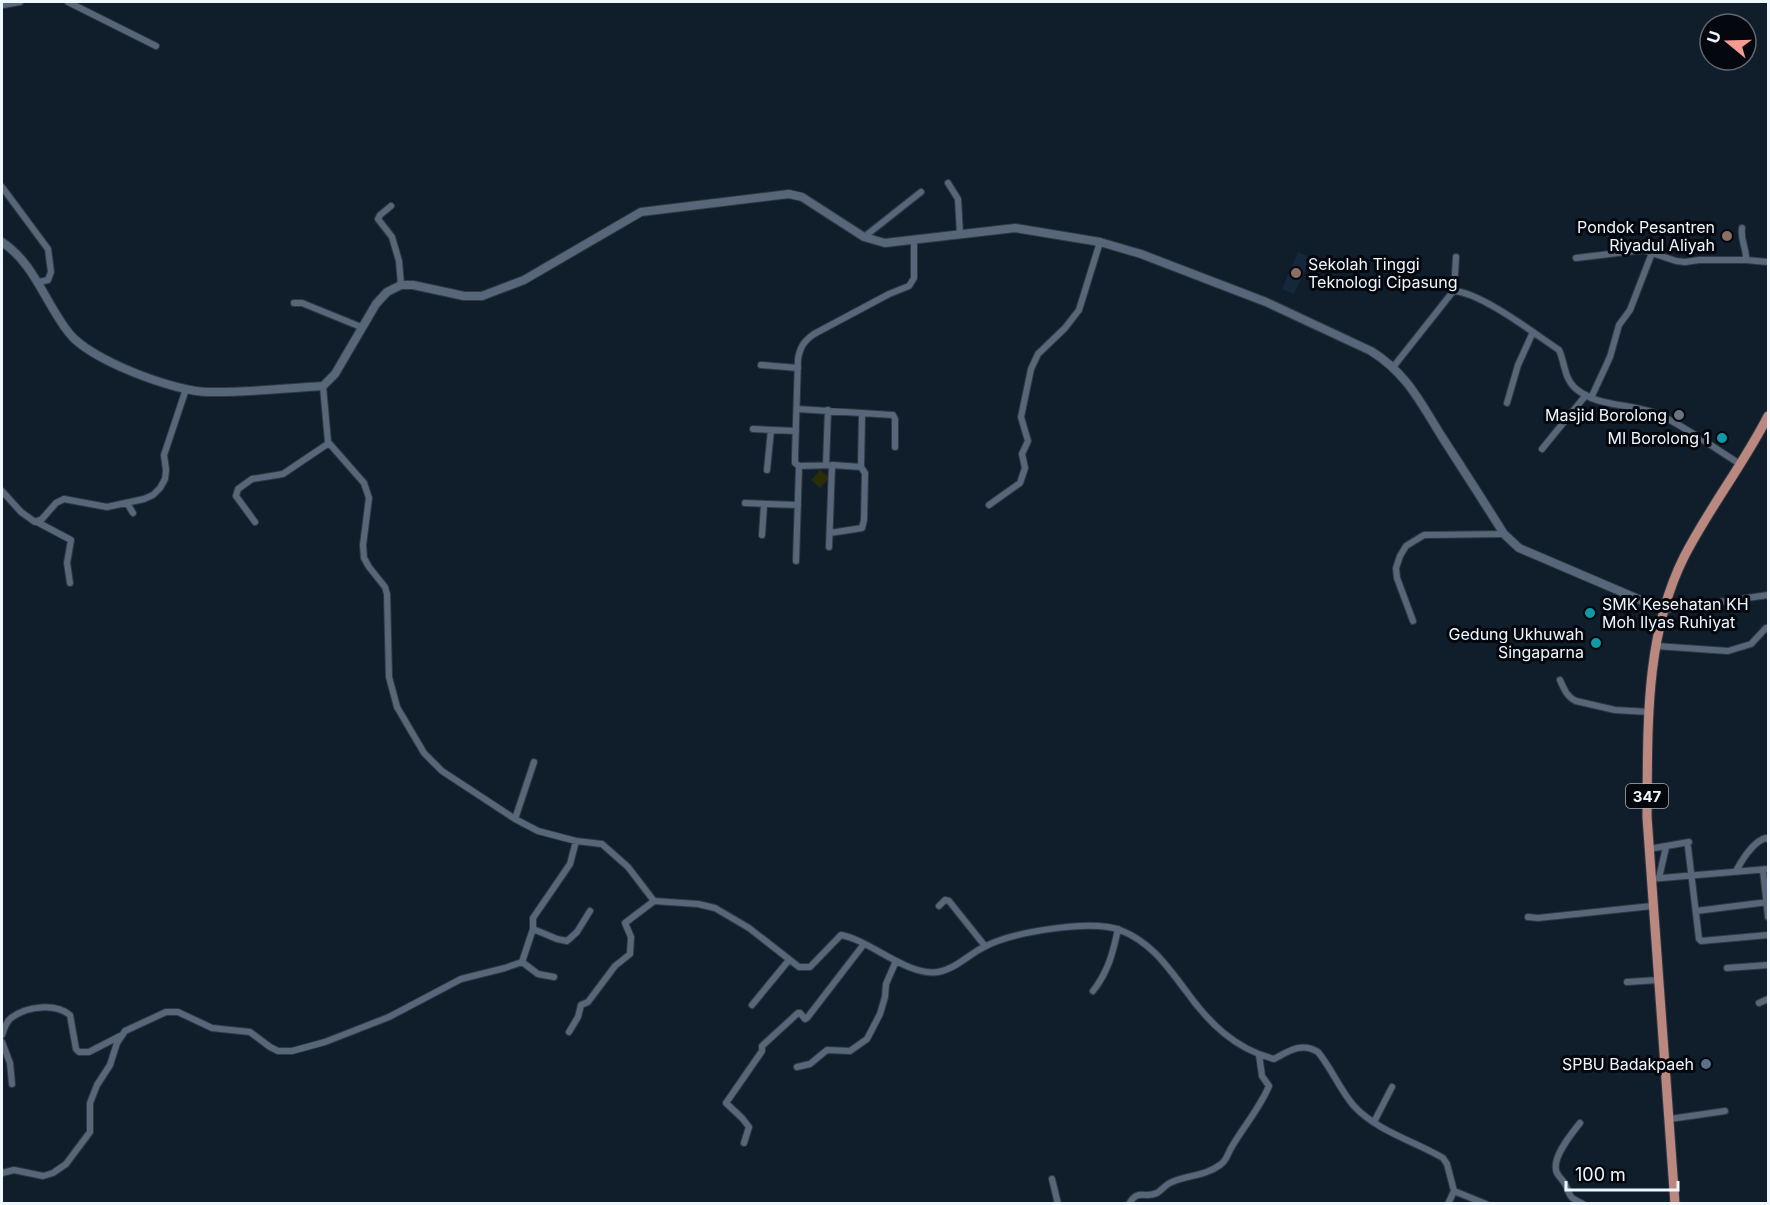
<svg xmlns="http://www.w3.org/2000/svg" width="1770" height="1205" font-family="Inter,sans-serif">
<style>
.built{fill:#15273b}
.green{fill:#2b2d06}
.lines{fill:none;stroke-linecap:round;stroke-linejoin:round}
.street-casing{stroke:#303843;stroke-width:8}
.secondary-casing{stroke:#303843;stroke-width:10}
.primary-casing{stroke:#303843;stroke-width:11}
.street{stroke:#576779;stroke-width:6}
.secondary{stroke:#576779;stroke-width:8}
.primary{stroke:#ba887e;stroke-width:9}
.education-dot{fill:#8d6e63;stroke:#04080e;stroke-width:2}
.worship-dot{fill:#6b7280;stroke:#04080e;stroke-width:2}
.culture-dot{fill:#0f9aa8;stroke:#04080e;stroke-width:2}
.service-dot{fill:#5c6f8a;stroke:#04080e;stroke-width:2}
.labels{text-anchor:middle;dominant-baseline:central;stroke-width:6;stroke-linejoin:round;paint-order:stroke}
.shield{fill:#04080e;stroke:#a8afb6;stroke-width:1.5}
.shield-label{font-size:15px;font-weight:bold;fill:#eef6fe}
.poi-label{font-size:16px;fill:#eef6fe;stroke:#04080e;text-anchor:end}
</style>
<rect width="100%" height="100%" fill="#101e2c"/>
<!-- built -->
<path class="built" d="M1298,252L1311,258L1294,294L1282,289Z"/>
<!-- green -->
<path class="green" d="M820,470L829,478L820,488L811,480Z"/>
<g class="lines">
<defs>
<path id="street" d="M68,2L156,46
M2,5L20,2
M948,183L958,199L960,234
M2,187L48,249L51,272L48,280L39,282
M391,206L380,215L378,219L392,237L399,261L401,285
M1742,228C1740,240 1747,249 1746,260
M864,237L921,192
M1576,258L1643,250L1676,261L1685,262L1699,260H1746L1768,262
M1454,291L1456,257
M294,303H302L361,327
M761,365L798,368
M1394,366L1451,294L1454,291C1482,293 1535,334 1559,350C1565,363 1564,378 1575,388C1599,409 1634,402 1662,416C1689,429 1714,448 1740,464
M323,386L328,442L364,483L369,498L363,545L364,558L369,567L385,587L387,594L389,677L397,707L424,753L442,771L515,819L538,831L576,841L602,844L628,867L654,901L698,904L715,908L749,928L799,967H810L841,935C870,940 908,977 938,972C956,969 970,953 986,946C1014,932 1091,919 1120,930C1151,942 1167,966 1186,991C1209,1023 1235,1049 1274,1059C1289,1051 1301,1042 1318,1052C1332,1069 1340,1090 1354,1106C1377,1131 1414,1141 1443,1158L1447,1164L1454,1191L1486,1204
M1591,398L1610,357L1619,325L1630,310L1652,253
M1507,403L1518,365L1533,332
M797,409L893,415L895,419V447
M753,429L796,431
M1542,449L1586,395
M826,465L828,410
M799,466L832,465L829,547
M861,467L862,414
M767,470L771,430
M2,491L21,512L35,522L42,519L56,503L64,499L107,507L144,499L153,495L160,488L165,479L166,470L164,455L186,389
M127,503L133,513
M745,503L798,505
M989,505L1020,483L1025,468L1022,454L1028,441L1021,417L1031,369L1038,354L1065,328L1079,310L1100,242
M37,522L71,540L67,563L70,583
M255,522L236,496L238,489L252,479L283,474L329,443
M830,533L862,528L864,520L865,473L861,467L832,465
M762,535L764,505
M796,561L799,466L795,463V455L798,359C800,347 804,341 814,334L889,294L909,286L914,278V239
M1664,610L1768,595
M1413,621L1397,578L1396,568L1400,556L1406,546L1424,535L1504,534
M1656,646L1728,651L1751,644L1766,628H1768
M1560,680C1564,689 1567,697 1576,701L1615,710L1650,712
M515,819L534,762
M1688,847L1699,939L1701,941L1768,935
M1649,849L1689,842
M1763,870L1768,917
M1736,871C1742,860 1754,841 1766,838L1768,839
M1659,878L1666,847
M1650,879L1768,869
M939,906L945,900L949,901L985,946
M1696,911L1768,902
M1528,917L1538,918L1652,906
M533,929L557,939L567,941L577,932L590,911
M522,962L538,974L554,977
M1727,968L1768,965
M1627,982L1658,980
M1093,991C1108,972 1113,953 1118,929
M1759,1003L1768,999
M752,1005L789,960
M569,1032L578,1017L581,1005L588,1002L615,966L630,954L631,937L625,923L654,901
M2,1035C4,1029 6,1022 11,1018C27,1006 55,1003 70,1015L76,1049L79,1052H89L120,1036
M2,1042L10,1063L12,1084
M797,1067L810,1064L827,1050L850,1051L867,1039L880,1014L885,997L886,984L896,961
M1670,1119L1725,1111
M1374,1122L1392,1087
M1580,1123C1572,1133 1550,1159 1557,1173C1559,1177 1563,1180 1565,1184C1572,1198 1567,1196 1583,1204
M744,1143L749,1127L742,1118L726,1103L762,1051V1046L798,1013H800L805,1019L807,1018L864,944
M2,1173L14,1170L43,1176L53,1173L66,1164L90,1132V1103L97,1085L110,1065L117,1043L125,1031L166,1012H178L212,1028L250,1032L270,1047L278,1051H292L325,1042L389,1017L461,979L505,968L522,962L533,929V918L570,864L576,841
M1052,1179L1058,1204
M1129,1204C1138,1188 1144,1199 1157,1193C1162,1190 1166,1184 1172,1182C1188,1175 1205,1176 1220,1165C1226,1161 1227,1156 1230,1150C1242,1128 1259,1110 1269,1086L1262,1076L1259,1055
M1448,1204L1454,1191"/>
<path id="secondary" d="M2,242C35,264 45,303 69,333C90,360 175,392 209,392C247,393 286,388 323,386L335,374L376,304L387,292L401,285H413L464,296H482L524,280L641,212L789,194L802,197L864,237L885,243L1015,228L1100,242L1141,254L1266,302L1371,351C1408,374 1421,404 1444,440C1464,471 1484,502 1504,534L1519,548L1664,610"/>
<path id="primary" d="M1675,1204L1647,817C1648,730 1644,637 1684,557C1709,508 1743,465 1768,416"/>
</defs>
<!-- street casing -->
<use href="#street" class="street-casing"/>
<!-- secondary casing -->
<use href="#secondary" class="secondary-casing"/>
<!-- primary casing -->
<use href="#primary" class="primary-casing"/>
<!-- street -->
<use href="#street" class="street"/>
<!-- secondary -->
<use href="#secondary" class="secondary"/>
<!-- primary -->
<use href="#primary" class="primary"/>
</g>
<!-- markers -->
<g class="education-dot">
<circle cx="1727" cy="236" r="6"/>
<circle cx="1296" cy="273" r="6"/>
</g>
<circle class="worship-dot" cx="1679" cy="415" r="6"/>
<g class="culture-dot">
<circle cx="1722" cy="438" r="6"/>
<circle cx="1590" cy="613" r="6"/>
<circle cx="1596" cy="643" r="6"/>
</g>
<circle class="service-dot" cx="1706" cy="1064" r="6"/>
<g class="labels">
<!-- shield labels -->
<rect class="shield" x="1626" y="784" width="42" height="24" rx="4.5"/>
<g class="shield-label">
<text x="1647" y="796">347</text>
</g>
<!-- poi labels -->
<g class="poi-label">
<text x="1715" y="227">Pondok Pesantren<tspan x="1715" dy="18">Riyadul Aliyah</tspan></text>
<text x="1308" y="264" text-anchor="start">Sekolah Tinggi<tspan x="1308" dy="18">Teknologi Cipasung</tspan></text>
<text x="1667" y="415">Masjid Borolong</text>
<text x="1710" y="438">MI Borolong 1</text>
<text x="1602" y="604" text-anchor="start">SMK Kesehatan KH<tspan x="1602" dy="18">Moh Ilyas Ruhiyat</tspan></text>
<text x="1584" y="634">Gedung Ukhuwah<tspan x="1584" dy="18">Singaparna</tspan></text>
<text x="1694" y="1064">SPBU Badakpaeh</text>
</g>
</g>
<!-- border -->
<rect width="1770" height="1205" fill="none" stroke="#eef6fe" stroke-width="6"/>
<!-- north arrow -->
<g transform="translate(1728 42) rotate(289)"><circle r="28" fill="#04080e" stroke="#62676e" stroke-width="1.5"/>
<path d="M0-4.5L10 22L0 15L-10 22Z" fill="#f59c92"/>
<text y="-9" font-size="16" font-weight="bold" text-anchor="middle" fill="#eef6fe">U</text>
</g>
<!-- scale -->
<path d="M1566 1181v9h112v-9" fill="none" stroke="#eef6fe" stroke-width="3"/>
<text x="1575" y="1181" font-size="18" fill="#eef6fe" stroke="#04080e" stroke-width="4.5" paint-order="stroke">100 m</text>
</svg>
